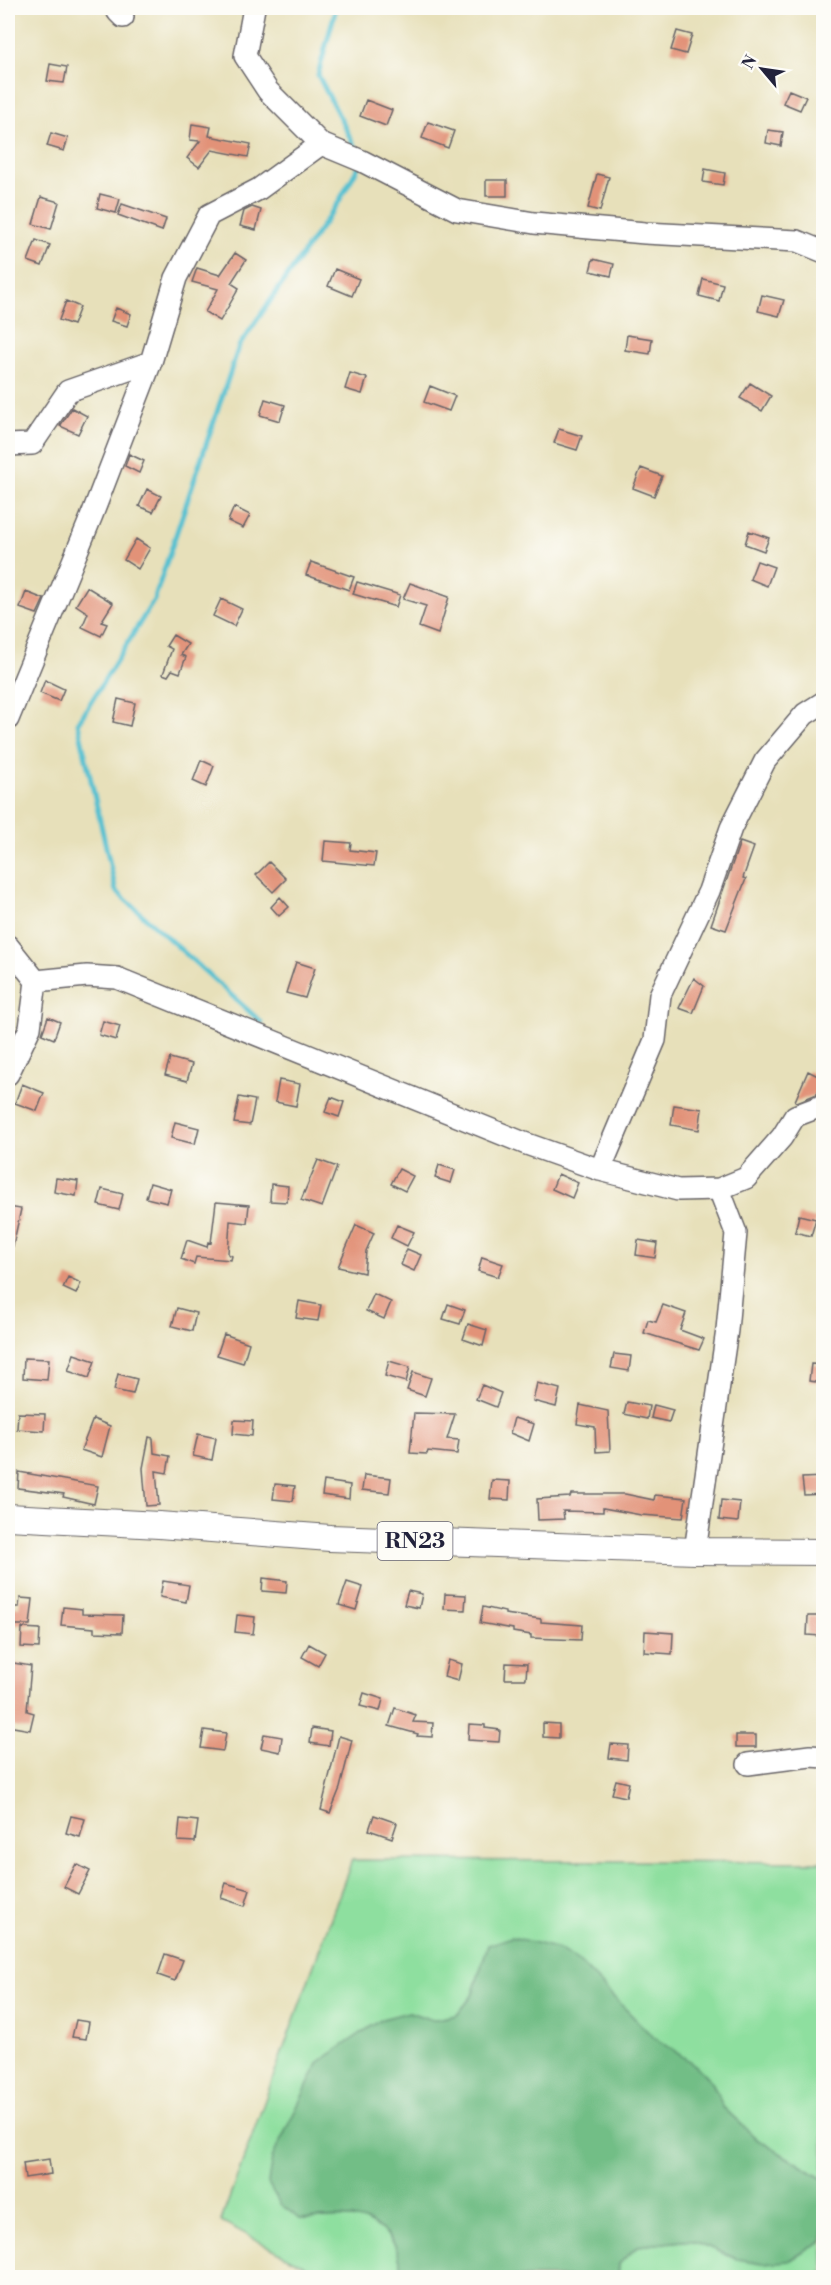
<svg xmlns="http://www.w3.org/2000/svg" width="831" height="2285" font-family="'Libre Bodoni',serif">
<style>
.green{fill:#8edf9f;stroke:#58806d;stroke-width:1.5}
.forest{fill:#72be86;stroke:#4a7060;stroke-width:1.5}
.lines{fill:none;stroke-linecap:round;stroke-linejoin:round}
.stream{stroke:#55c0d0;stroke-width:5}
.building{fill:#e29278}
.minor-casing{stroke:#676467;stroke-width:24}
.major-casing{stroke:#676467;stroke-width:28}
.minor{stroke:#fff;stroke-width:21}
.major{stroke:#fff;stroke-width:26}
.labels{text-anchor:middle;dominant-baseline:central;stroke-width:6;stroke-linejoin:round;paint-order:stroke}
.shield{fill:#fdfcf7;stroke:#646373;stroke-width:1.5}
.shield-label{font-size:22px;font-weight:bold;fill:#22223b}
</style>
<rect width="100%" height="100%" fill="#fdfcf7"/>
<filter id="ink" filterUnits="userSpaceOnUse"><feTurbulence type="fractalNoise" baseFrequency=".0167" numOctaves="2"/><feDisplacementMap in="SourceGraphic" scale="12" xChannelSelector="R" yChannelSelector="G"/><feConvolveMatrix kernelMatrix="1 2 1 2 8 2 1 2 1" color-interpolation-filters="sRGB"/></filter>
<filter id="wash" filterUnits="userSpaceOnUse"><feTurbulence type="fractalNoise" baseFrequency=".008" numOctaves="4" result="noise"/><feDisplacementMap in="SourceGraphic" scale="24" xChannelSelector="R" yChannelSelector="G"/><feGaussianBlur stdDeviation="1.35" result="paint"/><feColorMatrix in="noise" values="0 0 0 0 0 0 0 0 0 0 0 0 0 0 0 0 0 1.4 0 .05"/><feComposite in="paint" operator="in"/></filter>
<g filter="url(#wash)">
<rect width="100%" height="100%" fill="#e7e0ba"/>
<!-- green -->
<path class="green" d="M352,1860L823,1862V2179L758,2140L723,2107L712,2082L695,2065L653,2037L580,1963L488,1945L472,1996L457,2015L432,2020L409,2012L300,2219C316,2219 335,2216 351,2218C384,2223 404,2244 400,2277H326L221,2221Z
M691,2240L737,2259L789,2261L823,2240V2277L618,2278L619,2264L637,2246Z"/>
<!-- forest -->
<path class="forest" d="M512,1937L559,1949L580,1963L653,2037L695,2065L712,2082L723,2107L758,2140L823,2179V2240L789,2261L763,2263L737,2259L691,2240L637,2246L619,2264L618,2277H400C404,2244 384,2223 351,2218C335,2216 316,2219 300,2219L280,2204L268,2183L272,2158L319,2062L382,2019L409,2012L432,2020L457,2015L472,1996L488,1945Z"/>
<g class="lines">
<!-- stream -->
<path class="stream" d="M336,8L318,75L358,153
M261,1022L116,891L78,723L154,600L239,346L338,203L360,164"/>
</g>
<g id="blocks">
<!-- building -->
<path class="building" d="M677,31L692,35L686,54L671,50Z
M50,64L67,67L64,83L47,81Z
M789,90L806,97L800,110L783,103Z
M366,100L392,110L386,126L360,116Z
M428,122L454,131L448,148L422,138Z
M192,124L211,127L209,136L251,144L248,157L212,150L199,167L187,158L200,141L190,140Z
M768,130L783,132L781,146L766,143Z
M51,133L68,138L64,151L47,146Z
M705,169L725,173L723,185L703,182Z
M597,174L609,177L600,211L588,208Z
M486,180H507V196H486Z
M100,194L120,199L116,213L97,208Z
M41,197L59,202L51,229L33,224Z
M122,204L166,219L162,231L118,215Z
M252,207L261,210L256,230L240,226L244,211Z
M36,240L50,245L42,266L28,261Z
M235,253L246,260L231,283L239,288L220,321L205,312L218,289L192,282L197,268L220,275Z
M593,259L614,264L611,276L590,271Z
M335,269L359,279L352,296L328,286Z
M703,279L723,284L719,301L699,296Z
M762,295L784,300L779,316L758,311Z
M66,301L80,307L73,325L59,320Z
M116,308L131,314L127,326L111,321Z
M627,335L652,339L650,354L625,350Z
M350,373L367,378L362,394L345,389Z
M750,383L771,396L762,411L740,398Z
M430,386L455,396L449,411L424,402Z
M265,399L285,405L280,421L260,415Z
M72,408L87,416L78,434L60,426Z
M559,429L582,436L577,450L554,443Z
M129,454L144,461L139,473L125,466Z
M641,468L662,476L654,496L633,488Z
M147,489L161,496L153,512L139,506Z
M234,507L250,515L243,528L228,521Z
M749,531L769,538L764,551L745,544Z
M136,539L150,548L138,569L124,560Z
M757,561L774,567L767,586L750,579Z
M311,562L354,577L349,590L306,575Z
M357,582L400,595L396,607L353,594Z
M410,583L449,597L438,634L419,627L426,606L403,599Z
M87,587L113,603L101,622L107,624L101,636L82,627L88,613L76,605Z
M26,592L44,599L37,614L20,608Z
M221,599L242,609L234,626L213,616Z
M173,635L188,644L181,655L186,657L180,673L172,670L168,676L163,674L172,649L166,646Z
M45,680L64,689L59,701L40,693Z
M118,699L135,703L130,726L113,722Z
M201,760L214,766L206,787L193,781Z
M325,841L351,843L350,850L376,853L374,866L323,861Z
M740,842L754,847L743,878L746,879L726,930L711,925Z
M269,862L286,879L273,892L256,875Z
M280,897L289,907L279,916L271,907Z
M296,962L315,968L305,998L286,993Z
M694,978L704,986L693,1013L679,1008Z
M48,1017L60,1022L54,1039L42,1034Z
M103,1021L120,1026L116,1040L99,1035Z
M170,1058L192,1064L187,1081L165,1075Z
M808,1071L824,1079L817,1094L797,1102L795,1101Z
M279,1080L300,1084L296,1106L275,1102Z
M22,1084L44,1093L37,1111L15,1103Z
M239,1097L255,1100L250,1125L234,1123Z
M331,1097L344,1102L339,1117L325,1112Z
M674,1105L702,1109L699,1130L671,1125Z
M175,1122L199,1128L195,1144L171,1138Z
M318,1160L337,1167L322,1207L301,1200Z
M439,1165L455,1170L451,1183L435,1178Z
M399,1169L413,1176L405,1191L391,1184Z
M558,1174L578,1183L572,1198L552,1189Z
M56,1178L78,1181L76,1196L54,1192Z
M150,1183L171,1189L167,1203L146,1198Z
M271,1184L288,1186L287,1202L270,1201Z
M102,1189L123,1194L119,1210L98,1205Z
M216,1202L249,1205L247,1223L230,1221L228,1254L232,1256L231,1260L196,1257L194,1264L181,1259L187,1240L207,1247L208,1242L211,1243Z
M8,1207L21,1209L13,1246L8,1245Z
M799,1215L816,1219L811,1236L795,1232Z
M356,1225L374,1233L366,1251L364,1273L338,1267Z
M397,1225L414,1232L407,1246L391,1238Z
M638,1240L657,1243L655,1258L636,1255Z
M407,1249L421,1255L414,1271L401,1265Z
M482,1257L503,1264L498,1277L478,1271Z
M68,1277L81,1283L76,1294L63,1288Z
M374,1294L391,1302L384,1319L366,1311Z
M299,1301L321,1305L318,1321L296,1318Z
M448,1304L465,1310L460,1324L443,1319Z
M663,1305L686,1313L680,1330L704,1339L699,1350L644,1333L648,1320L656,1322Z
M177,1308L196,1313L192,1331L172,1326Z
M468,1324L487,1330L483,1346L463,1339Z
M224,1334L249,1343L243,1363L217,1355Z
M74,1354L95,1361L89,1378L68,1371Z
M614,1354L631,1356L629,1371L611,1368Z
M24,1358L49,1359L47,1380L23,1378Z
M389,1361L410,1367L406,1382L385,1376Z
M811,1364L824,1365V1383L809,1381Z
M413,1372L431,1378L425,1396L407,1390Z
M118,1374L137,1379L133,1394L114,1390Z
M537,1383L560,1389L556,1407L533,1401Z
M482,1385L501,1393L496,1407L476,1399Z
M627,1402L649,1406L647,1419L624,1414Z
M580,1405L608,1411L610,1451L596,1452L595,1427L577,1424Z
M654,1405L673,1410L669,1422L651,1418Z
M18,1413L45,1414L44,1431L17,1429Z
M414,1413L455,1414L447,1439L459,1440L457,1454L428,1451L427,1454L410,1453Z
M514,1418L534,1424L529,1441L510,1433Z
M93,1419L110,1426L102,1457L81,1450Z
M234,1420L253,1421L252,1436L233,1434Z
M198,1434L216,1438L212,1460L193,1456Z
M149,1437L153,1438L154,1453L170,1456L167,1473L156,1471L159,1505L146,1506L143,1468Z
M19,1472L98,1486L94,1504L63,1497L64,1494L18,1488Z
M364,1475L391,1478L389,1493L362,1490Z
M824,1477V1494L804,1495L802,1478Z
M492,1480L510,1481L509,1500L490,1499Z
M324,1481L350,1485L349,1499L322,1495Z
M275,1484L295,1486L293,1501L273,1499Z
M571,1494H625L654,1500L655,1495L686,1498L683,1518L641,1515L603,1508V1512L563,1511L564,1519L538,1520L537,1499L570,1497Z
M721,1500L740,1502L738,1522L719,1520Z
M263,1578L287,1581L286,1593L262,1591Z
M163,1581L189,1585L186,1602L160,1597Z
M347,1582L363,1587L356,1610L339,1605Z
M408,1591L422,1594L419,1608L404,1605Z
M445,1594L466,1595L465,1610L444,1609Z
M20,1598L33,1599L30,1625H8V1607H19Z
M63,1607L82,1609V1614L123,1615L122,1633L94,1632V1628L61,1625Z
M483,1607L505,1612V1614L541,1619V1622L582,1625L581,1640L531,1638V1635L513,1632V1629L480,1623Z
M237,1615L255,1617L253,1634L235,1632Z
M808,1616H822L821,1636L807,1635Z
M22,1628L40,1629L39,1648L21,1647Z
M645,1631L673,1633L672,1654L644,1652Z
M309,1644L325,1653L318,1666L302,1657Z
M448,1660L462,1664L458,1681L444,1677Z
M8,1662L31,1666L27,1711L34,1713L30,1730L8,1726Z
M506,1663L527,1664L526,1679H505Z
M364,1693L383,1699L380,1711L360,1706Z
M395,1708L416,1715L413,1722L433,1723L432,1737L417,1736L418,1734L389,1726Z
M543,1723L559,1724V1738L543,1737Z
M469,1724L485,1725V1728L500,1730L499,1742L468,1740Z
M312,1728L331,1731L329,1746L310,1743Z
M204,1730L226,1733L223,1751L201,1748Z
M264,1734L282,1737L280,1752L261,1748Z
M736,1735H756V1747H736Z
M339,1736L352,1740L340,1788L330,1813L321,1810Z
M611,1744L628,1745L627,1760L609,1758Z
M616,1780L629,1783L626,1797L612,1794Z
M374,1815L397,1823L392,1838L369,1830Z
M71,1816L85,1819L80,1837L66,1833Z
M180,1819L198,1821L195,1842L178,1841Z
M76,1864L90,1871L78,1894L64,1887Z
M226,1883L250,1890L245,1906L221,1898Z
M165,1954L183,1960L175,1981L158,1975Z
M76,2020L89,2022L86,2039L72,2037Z
M49,2159L51,2174L25,2178L23,2163Z"/>
</g>
</g>
<g filter="url(#ink)">
<use href="#blocks" fill-opacity="0" stroke="#676467" stroke-width="1.5"/>
<g class="lines">
<defs>
<path id="minor" d="M119,8L118,12L123,17
M254,8L245,56L268,91L321,144L362,161L457,210L534,223L645,233L797,241L824,252
M8,445L32,444L68,391L151,362L176,278L209,215L259,189L321,144
M8,719L92,515L151,362
M8,946L36,981L30,1028L8,1074
M36,981L87,976L117,978L524,1143L600,1170L678,1190L719,1189
M600,1170L655,1040L660,995L709,891L731,828L765,761L805,714L824,702
M695,1551L727,1330L736,1233L719,1189L746,1178L782,1137L795,1116L824,1105
M748,1764L810,1756L824,1757"/>
<path id="major" d="M8,1517L159,1525L330,1538L695,1551L824,1552"/>
</defs>
<!-- minor casing -->
<use href="#minor" class="minor-casing"/>
<!-- major casing -->
<use href="#major" class="major-casing"/>
<!-- minor -->
<use href="#minor" class="minor"/>
<!-- major -->
<use href="#major" class="major"/>
</g>
</g>
<g class="labels">
<!-- shield labels -->
<rect class="shield" x="377.5" y="1522" width="75" height="38" rx="4.5"/>
<g class="shield-label">
<text x="415" y="1541">RN23</text>
</g>
</g>
<!-- margin -->
<rect width="831" height="2285" fill="none" stroke="#fdfcf7" stroke-width="30"/>
<!-- north arrow -->
<g transform="translate(762 69) rotate(299)" stroke="#fdfcf7" stroke-width="4.5" paint-order="stroke">
<path d="M0-4.5L10 22L0 15L-10 22Z" fill="#22223b"/>
<text y="-9" font-size="16" font-weight="bold" text-anchor="middle" fill="#22223b">N</text>
</g>
</svg>
